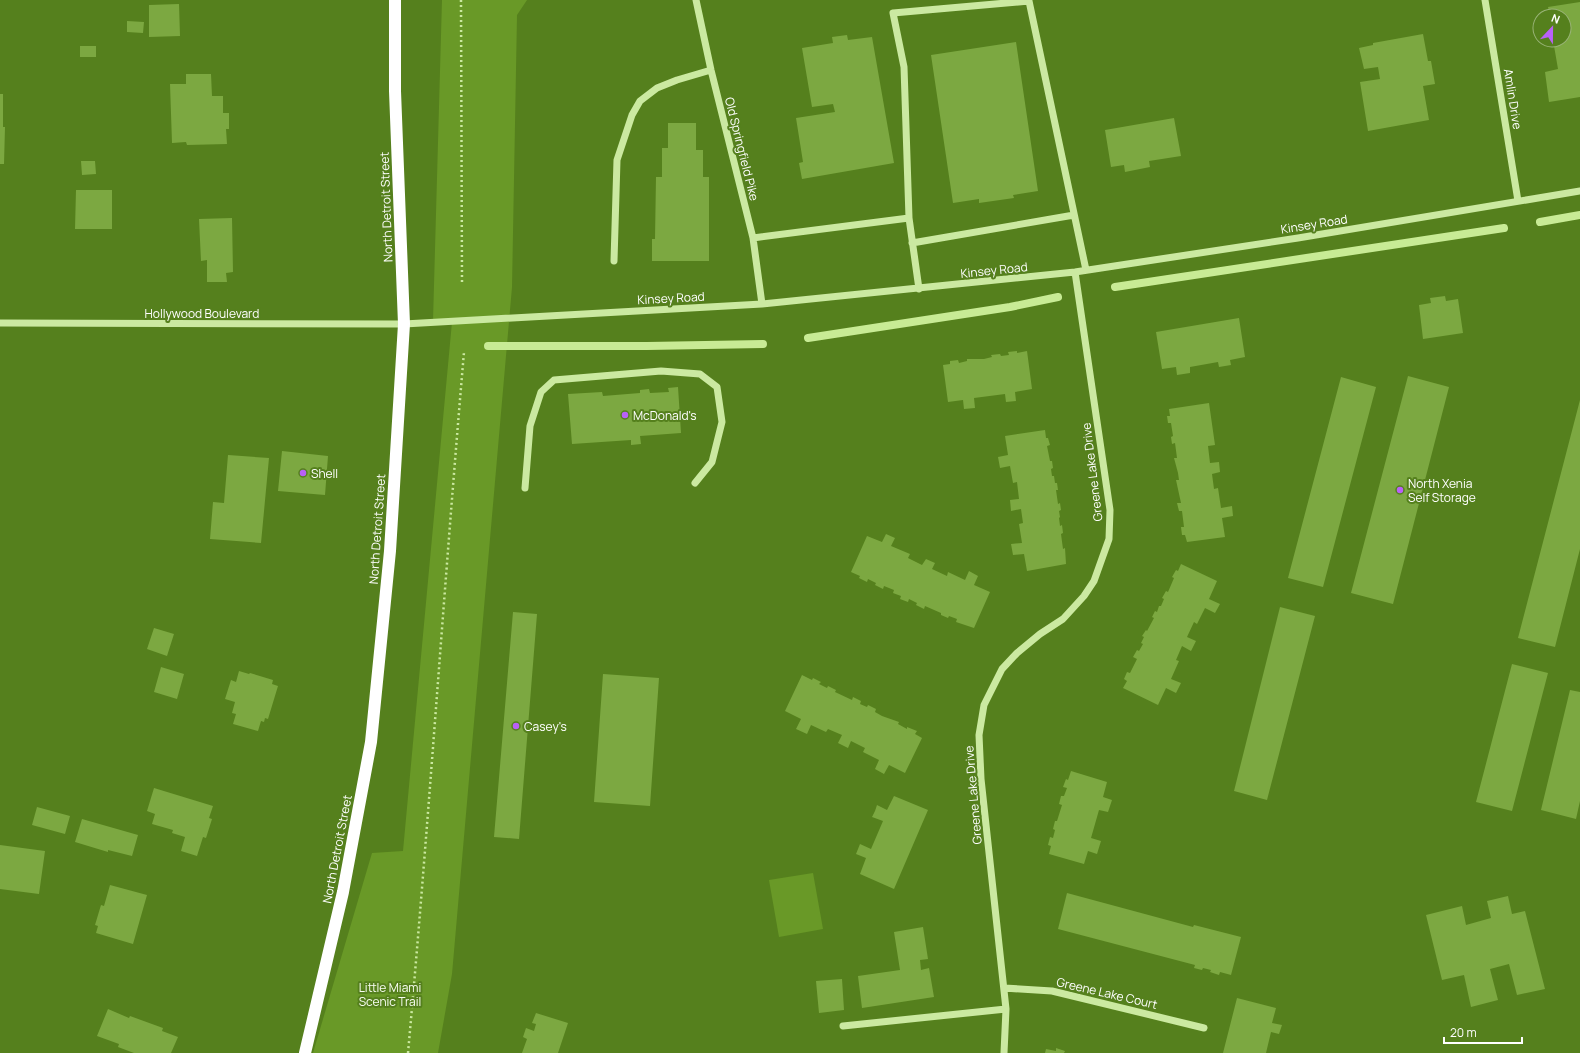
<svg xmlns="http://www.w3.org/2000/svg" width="1580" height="1053" font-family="Manrope,sans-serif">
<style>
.green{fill:#699927}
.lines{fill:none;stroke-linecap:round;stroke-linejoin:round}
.stream{stroke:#c8eb95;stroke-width:8}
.building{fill:#7ca841}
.path{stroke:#cbe9a1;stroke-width:2.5;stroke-dasharray:2 3;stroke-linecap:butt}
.minor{stroke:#cbe9a1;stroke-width:7}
.highway{stroke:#fff;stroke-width:12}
.poi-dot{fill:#b960f8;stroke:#55801d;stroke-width:1.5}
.labels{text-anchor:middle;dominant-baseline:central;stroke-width:4;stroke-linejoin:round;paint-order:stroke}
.street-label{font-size:12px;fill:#fff;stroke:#55801d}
.poi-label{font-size:12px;fill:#fff;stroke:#55801d;text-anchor:start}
.park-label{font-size:12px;fill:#f8fdf1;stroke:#55801d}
</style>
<rect width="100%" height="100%" fill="#55801d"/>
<!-- green -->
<path class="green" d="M442,0H527L517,15L512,287L452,974L438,1053H313L372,853L403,851L452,322L433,321Z
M813,873L823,929L779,937L769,880Z"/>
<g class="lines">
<!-- stream -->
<path class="stream" d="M1540,222L1580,215
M1115,287L1504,228
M808,338L1010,307L1058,297
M488,346H647L763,344"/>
</g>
<!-- building -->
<path class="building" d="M1580,2V97L1549,102L1545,72L1558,69L1553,40H1564V16H1550L1548,7Z
M179,4L180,36L149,37V5Z
M127,21L144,22L143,33L127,32Z
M1423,34L1428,61H1431L1435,84L1423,86L1429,120L1368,131L1360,82L1380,79L1378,67L1364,69L1359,48L1373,45V43Z
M847,35L848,40L872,37L894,163L802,179L799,163L803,162L796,118L835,112L833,104L812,107L802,48L833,43L832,37Z
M1016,42L1038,191L1013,195L1014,198L979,203V199L953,203L931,55Z
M80,46H96V57H80Z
M186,74H211L212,96H223V113H229V129H226L227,144L187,145L186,142L172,143L170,84H186Z
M0,94H3V127H5L4,164H0Z
M1174,118L1181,156L1149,161L1150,167L1125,172L1124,165L1111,167L1105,130Z
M668,123H696V150H703V177H709V261H652V239H655L656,177H662V148H668Z
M81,161H95L96,174L82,175Z
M76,190H112V229H75Z
M232,218L233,272L226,273L227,282H207V260L201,261L199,219Z
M1445,296L1446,301L1458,299L1463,333L1423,339L1419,305L1431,303L1430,298Z
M1239,318L1245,357L1230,360L1231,365L1219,367L1218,362L1190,367V373L1177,375L1176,367L1162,369L1156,332Z
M1017,351V353L1027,351L1032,389L1015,392L1016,401L1006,402L1005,394L974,398L975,408L964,409L963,400L948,402L943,365L950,364V361L958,360L959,363L967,361V359H984L992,357L991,355L1000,354L1001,356L1009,355L1008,352Z
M1408,376L1449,387L1393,604L1351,593Z
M1341,377L1376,387L1323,587L1288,578Z
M678,387L681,433L640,436L641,444L631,445V440L572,444L568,394L602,392L603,396L640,393V390L649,389L650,393L669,392L668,388Z
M1580,400V549L1555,647L1518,638Z
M1209,403L1215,445L1208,446L1210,463L1219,462L1220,472L1212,474L1214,489L1218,488L1221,508L1232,506L1233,516L1222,518L1225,537L1187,542L1185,535H1182L1181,527H1184L1182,511H1179L1177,503H1181L1176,480H1179L1178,473L1174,458H1177L1175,443L1172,444L1171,437L1173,436L1171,423H1168L1167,416H1170L1169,409Z
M1045,430L1046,438H1048L1050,445L1047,446L1050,461H1052L1053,468L1051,469L1052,476H1054L1055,483H1057L1058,490H1056L1058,504L1060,503L1061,510L1059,511L1060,517L1059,518L1060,526L1062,525L1063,533L1061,534L1063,549L1065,548L1066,564L1027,571L1024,554L1013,555L1011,544L1022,543L1019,524L1023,523L1021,509L1011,511L1010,500L1019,499L1017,482L1013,483L1010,466L1000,468L998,457L1008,455L1005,436Z
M282,451L328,456L325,495L278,491Z
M228,455L269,458L261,543L210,539L213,502L224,503Z
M886,534L895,538L891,546L910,554L908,558L922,565L926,559L935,563L932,569L947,576L948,572L965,580L969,571L978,576L974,585L990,592L974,628L956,622L957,619L949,616L948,618L941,615V613L925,606L924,609L916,605L917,603L909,599L908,602L900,599L901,596L893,593L894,590L884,586L883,589L875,585L876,583L868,579L867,582L859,578L860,576L851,572L867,536L882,542Z
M1181,564L1217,581L1209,599L1220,604L1215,613L1205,608L1197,624L1194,622L1187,637L1196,641L1191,651L1182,646L1176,660L1179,661L1171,679L1181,683L1176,693L1166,688L1158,705L1123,688L1127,681L1124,679L1127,672L1130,673L1137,659L1133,657L1137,650L1139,651L1143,644L1141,643L1144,637L1142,636L1146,630L1147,631L1154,618L1152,617L1155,611L1157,612L1159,606H1161L1164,599L1162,598L1166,591L1168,592L1174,578L1172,577L1176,570L1178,571Z
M1280,607L1315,616L1267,800L1234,791Z
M513,612L537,614L519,839L494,837Z
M154,628L174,634L167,656L147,649Z
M1512,664L1548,673L1512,811L1476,802Z
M161,667L184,674L177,699L154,692Z
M239,671L249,674L250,673L273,680L272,684L278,686L268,719L265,718L264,722L261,721L258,731L233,724L236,714L232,713L235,702L225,699L231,680L236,682Z
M603,674L659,678L650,806L594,802Z
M802,675L812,680L813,678L821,682L819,684L827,688L828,686L836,690L835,692L852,700L853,697L861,701L860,704L867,707L868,705L876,709L875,712L882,716L899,722L898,724L907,729V727L917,731L915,734L922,738L905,773L889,765L884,774L875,769L879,760L863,752L865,748L851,741L848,748L838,743L842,735L828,729L826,732L811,725L807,734L796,729L801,719L785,711Z
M1570,690L1580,692V801L1576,819L1541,810Z
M1071,771L1107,782L1103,797L1112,800L1108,812L1099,810L1091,838L1101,841L1097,854L1088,851L1084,864L1049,854L1051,846L1048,845L1050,837L1053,838L1055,830L1053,829L1055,821H1057L1062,805L1059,804L1061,796H1064L1067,788L1063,787L1066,779L1068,780Z
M154,788L213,806L209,818L212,819L206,838L203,837L197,856L181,851L185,837L172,833L173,830L152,824L155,814L147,811Z
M894,796L928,810L894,889L860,874L866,858L856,854L860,844L871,849L883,821L872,817L875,811L877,805L887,810Z
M37,807L70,816L65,834L32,825Z
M82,819L138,835L132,856L108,850V852L75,842Z
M0,845L45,851L39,894L0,889Z
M110,885L147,895L133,944L96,933L98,926L95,925L101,905L104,906Z
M1067,893L1193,927L1194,925L1241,937L1231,975L1220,972L1219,975L1210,972L1211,970L1203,968L1202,970L1194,968L1195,965L1058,929Z
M1508,896L1512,914L1525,911L1545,989L1517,995L1509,964L1490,969L1498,1000L1471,1007L1464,975L1442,980L1426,915L1462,906L1466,925L1491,918L1487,901Z
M923,927L928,959L920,960L921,970L929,968L934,997L862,1008L858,976L900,970L894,932Z
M842,979L844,1010L819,1013L816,981Z
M1237,998L1276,1008L1272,1023L1282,1025L1279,1034L1271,1032L1266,1053H1223Z
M108,1009L129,1018L130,1016L163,1028L162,1031L178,1037L171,1053H134L118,1047L119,1044L97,1036Z
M536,1013L568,1023L558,1053H522L527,1039L523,1037L526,1028L534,1031L536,1024L532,1023Z
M1056,1048L1065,1051L1064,1053H1045L1046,1049L1056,1051Z"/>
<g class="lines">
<!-- path -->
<path class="path" d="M461,0L462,283
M408,1053C429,820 444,586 464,352"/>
<!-- minor -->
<path class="minor" d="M696,0L711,70L753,238L762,304
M1485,0L1518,201
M753,238L909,218
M912,243L1074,215
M614,261L617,160L632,115L640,101L657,88L677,80L711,70
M919,289L909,218L904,67L893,13L1029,1L1086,270
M0,323L404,324L762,304L1075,272L1298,238L1580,191
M525,488L530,426L541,392L554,380L661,371L700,374L717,387L722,422L712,462L695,483
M1004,988L1052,991L1204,1028
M843,1026L1006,1009
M1004,1053L1006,1009L981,779L979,735L984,705L1002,669L1017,653L1040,634L1063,619L1084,596L1094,581L1109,539L1110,510L1075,272"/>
<!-- highway -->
<path class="highway" d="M305,1053L343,892L371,742L390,551L404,324L395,91V0"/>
</g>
<!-- markers -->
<g class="poi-dot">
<circle cx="625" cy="415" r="4"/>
<circle cx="303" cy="473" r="4"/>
<circle cx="1400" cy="490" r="4"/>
<circle cx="516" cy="726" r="4"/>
</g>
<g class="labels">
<!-- street labels -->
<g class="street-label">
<text transform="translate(1513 99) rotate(81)">Amlin Drive</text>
<text transform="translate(742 149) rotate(76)">Old Springfield Pike</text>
<text transform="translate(386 207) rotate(-92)">North Detroit Street</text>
<text transform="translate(1314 224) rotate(-9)">Kinsey Road</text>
<text transform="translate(994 270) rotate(-6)">Kinsey Road</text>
<text transform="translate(671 298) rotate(-3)">Kinsey Road</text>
<text x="202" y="313">Hollywood Boulevard</text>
<text transform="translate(1092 472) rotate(-97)">Greene Lake Drive</text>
<text transform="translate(377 529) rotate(-86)">North Detroit Street</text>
<text transform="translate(973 795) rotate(-95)">Greene Lake Drive</text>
<text transform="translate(337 849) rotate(-79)">North Detroit Street</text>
<text transform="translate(1107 993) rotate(13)">Greene Lake Court</text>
</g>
<!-- poi labels -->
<g class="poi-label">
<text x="633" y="415">McDonald's</text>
<text x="311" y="473">Shell</text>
<text x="1408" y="483">North Xenia<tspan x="1408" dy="14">Self Storage</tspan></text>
<text x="524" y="726">Casey's</text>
</g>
<!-- park labels -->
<g class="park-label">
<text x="390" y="987">Little Miami<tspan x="390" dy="14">Scenic Trail</tspan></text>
</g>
</g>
<!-- north arrow -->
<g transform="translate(1552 28) rotate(22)"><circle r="19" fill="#55801d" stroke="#99b377"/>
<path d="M0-3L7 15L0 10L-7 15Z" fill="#b960f8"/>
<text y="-6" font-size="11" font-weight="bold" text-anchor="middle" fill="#ffffff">N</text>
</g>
<!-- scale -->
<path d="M1444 1037v6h78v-6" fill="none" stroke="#ffffff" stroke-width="2"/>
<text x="1450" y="1037" font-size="12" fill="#ffffff" stroke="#55801d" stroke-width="3" paint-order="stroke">20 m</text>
</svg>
